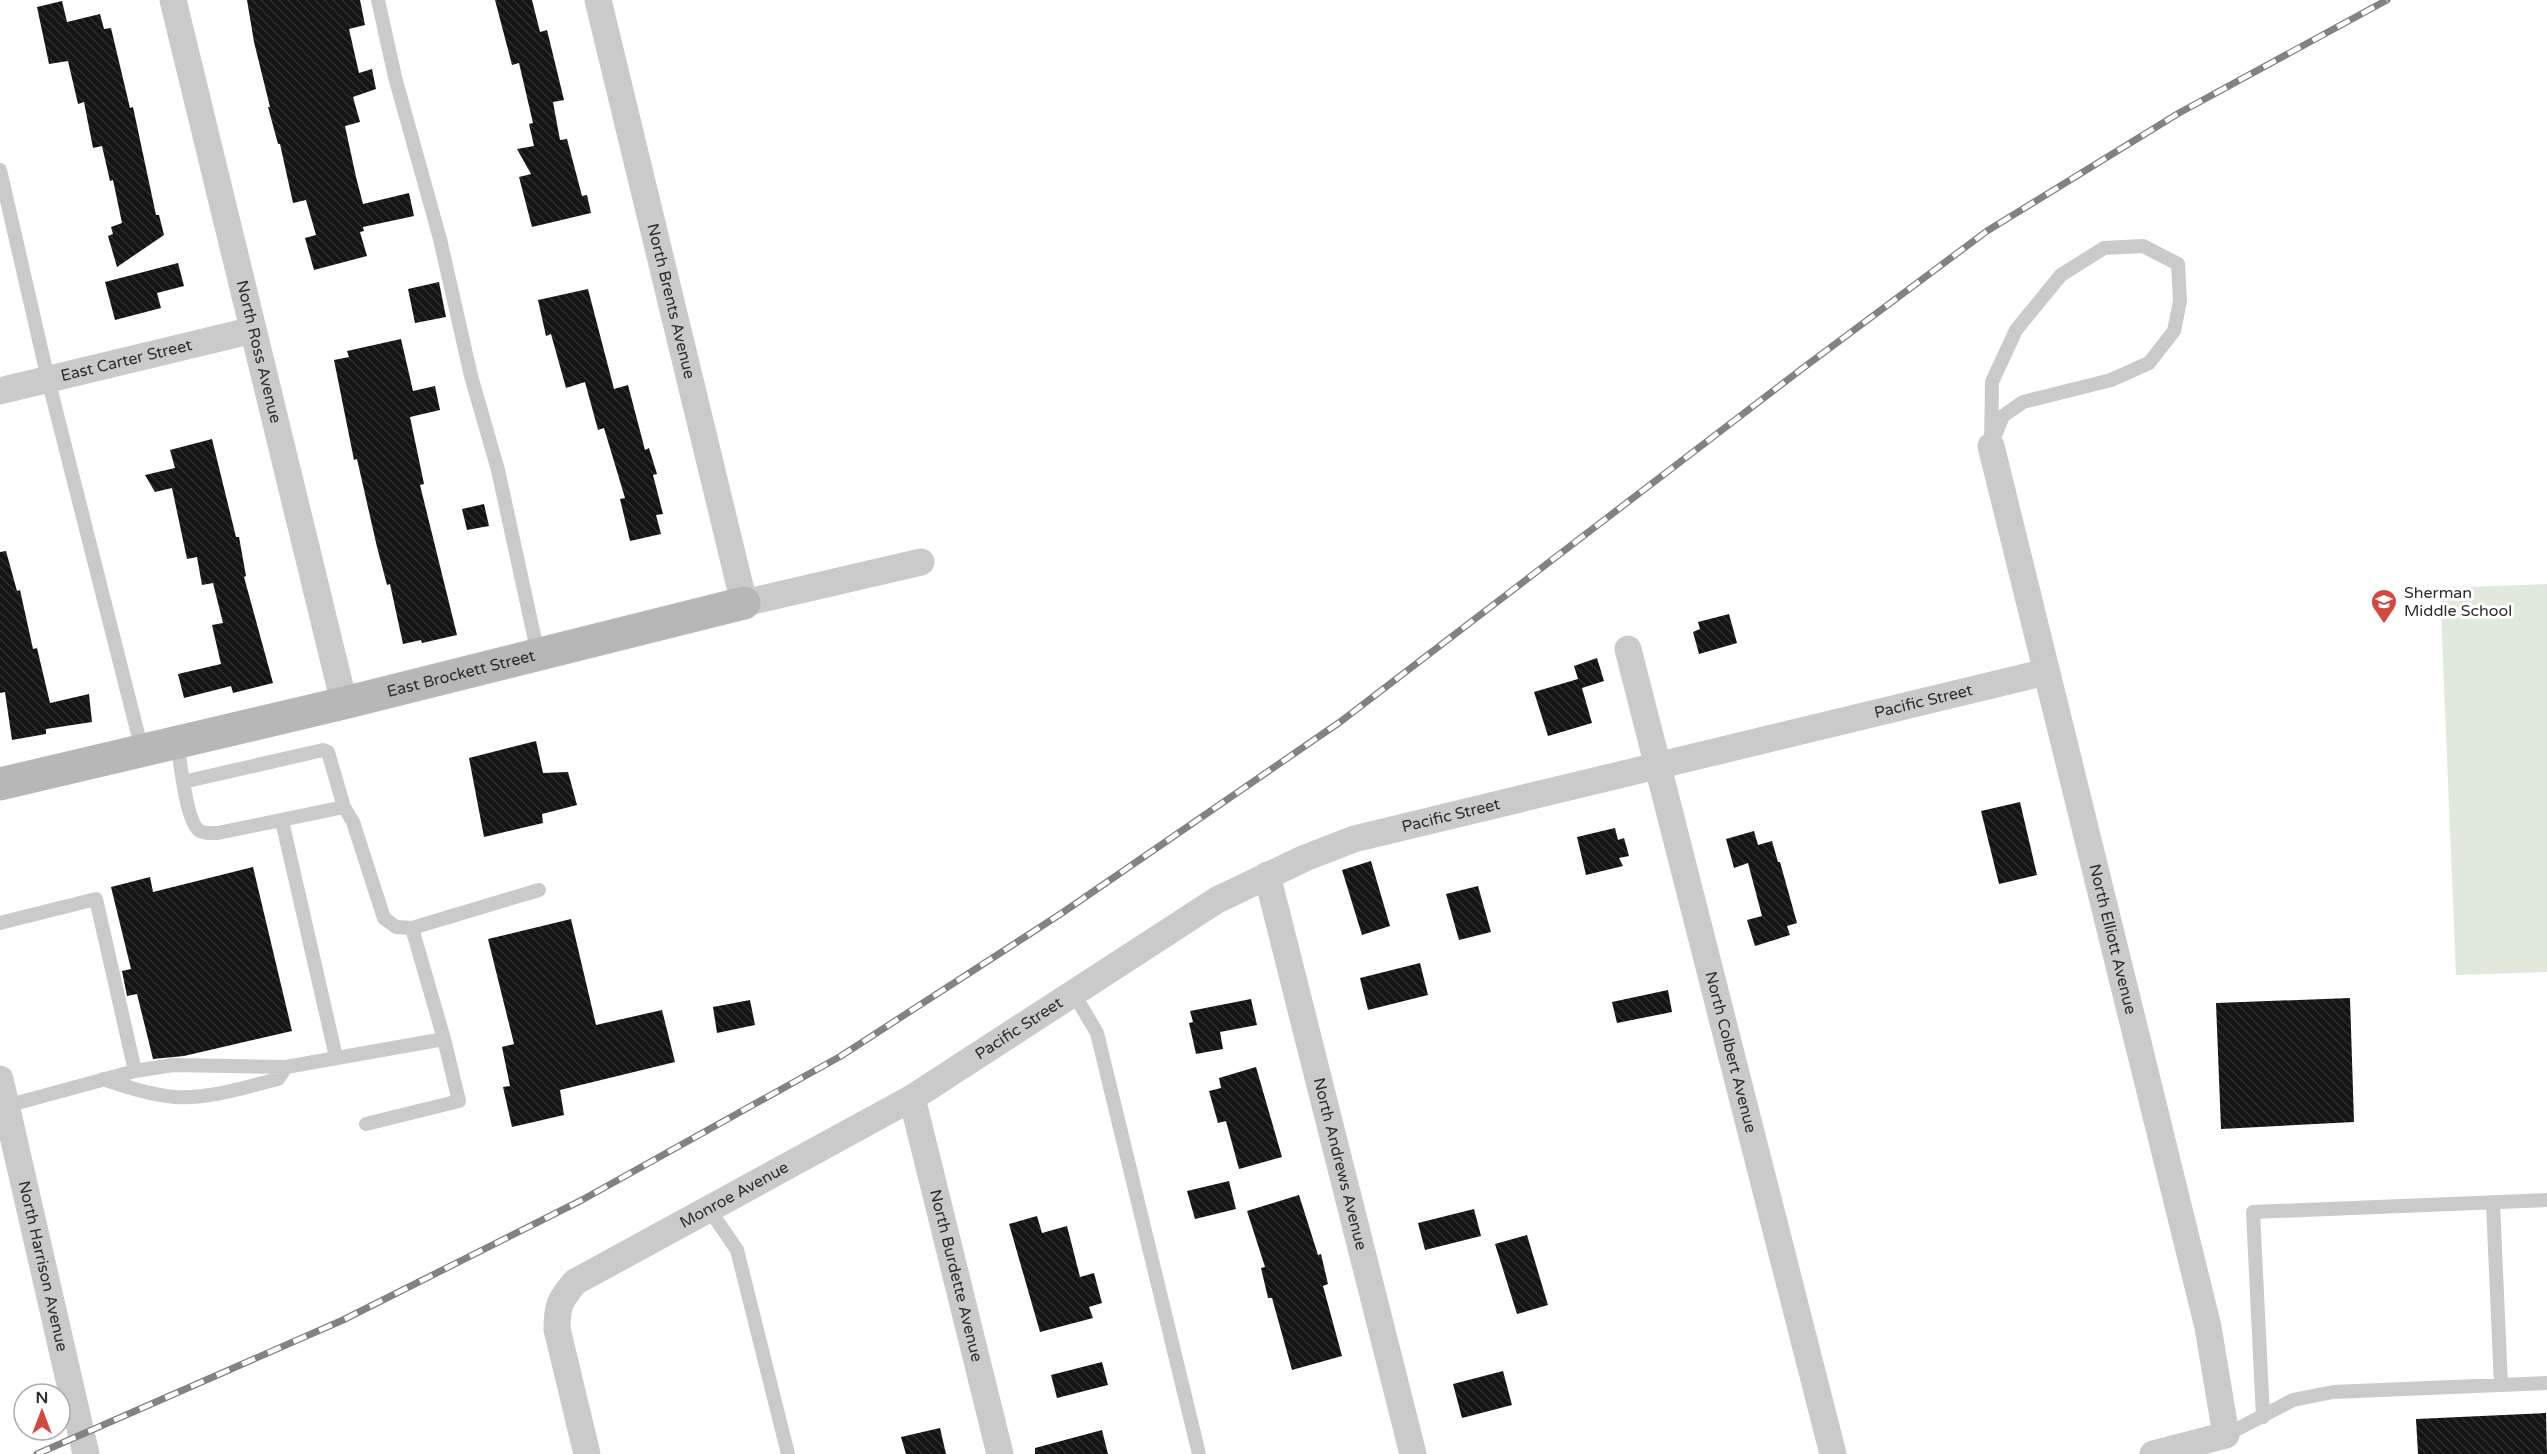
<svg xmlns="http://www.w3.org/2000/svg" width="2547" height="1454" font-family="'Varela Round',sans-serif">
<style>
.pitch{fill:#e1e9dc}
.building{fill:url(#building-back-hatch)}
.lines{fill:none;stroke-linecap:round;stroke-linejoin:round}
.lane{stroke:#cacaca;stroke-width:14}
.street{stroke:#cacaca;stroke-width:27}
.secondary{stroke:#b7b7b7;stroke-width:33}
.rail-casing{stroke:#828282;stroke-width:7}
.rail{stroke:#fff;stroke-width:4.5;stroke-dasharray:14;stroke-linecap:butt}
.labels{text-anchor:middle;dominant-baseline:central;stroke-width:6;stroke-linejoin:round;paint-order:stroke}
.street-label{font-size:16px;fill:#2d2d2d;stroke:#fff}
.poi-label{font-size:16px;fill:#2d2d2d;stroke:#fff;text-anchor:start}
</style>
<defs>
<pattern id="building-back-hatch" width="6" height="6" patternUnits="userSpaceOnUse" patternTransform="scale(1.5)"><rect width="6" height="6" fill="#141414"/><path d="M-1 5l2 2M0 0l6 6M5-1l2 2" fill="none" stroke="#2e2e2e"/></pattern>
</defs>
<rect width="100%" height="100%" fill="#fff"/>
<!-- pitch -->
<path class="pitch" d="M2547,584V972L2456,975L2440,588Z"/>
<!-- building -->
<path class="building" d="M247,0H360L365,25L349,29L359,73L372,69L376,89L353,97L360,122L345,126L356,177L363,204L409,193L414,216L363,227L364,231L360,232L367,256L314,270L305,238L316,235L306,200L293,203L280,144H278L268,107H270L254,42Z
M495,0H532L540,32L547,30L564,100L553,102L560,140L567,139L582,196L587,195L591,213L532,227L519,177L531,174L517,149L534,146L529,124L533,123L519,63L512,65Z
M62,1L67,22L100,14L104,29L111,28L130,108L133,107L156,215H159L164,235L117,267L108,236L113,234L111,227L122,223L113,180L110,181L102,146L93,148L84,102L78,104L68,61L49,64L37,7Z
M178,263L184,286L157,293L161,308L115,320L105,282Z
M439,282L446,317L415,323L408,289Z
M588,289L614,389L628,385L645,450L649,448L657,474L653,475L663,514L656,515L661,534L630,541L620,499L625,498L604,428L598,430L585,382L566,388L551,334L546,336L538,300Z
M401,339L413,391L435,386L440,410L410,417L424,484L420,485L457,635L422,643L421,640L403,644L390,584L387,585L377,547L357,459L354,460L334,360L349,357L347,351Z
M212,439L236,537H239L246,576L244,577L273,683L233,693L231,686L184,698L178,674L221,664L212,625L223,623L213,583L202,585L197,557L187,559L172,488L155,492L145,475L175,468L170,450Z
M484,504L489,526L467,530L462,509Z
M6,551L17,591L20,590L33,649L37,648L50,703L89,694L92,722L46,729V734L12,740L5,692L0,693V552Z
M1729,614L1737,643L1699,654L1693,632L1700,629L1698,622Z
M1597,658L1604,681L1582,688L1592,723L1548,736L1534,692L1578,679L1574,666Z
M536,741L543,773L568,772L577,805L542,814L543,823L484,837L469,758Z
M2020,802L2037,875L1999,884L1981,811Z
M1615,828L1618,840L1624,838L1629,856L1619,858L1623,866L1586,875L1577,837Z
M1754,831L1758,845L1772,841L1778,862H1780L1797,923L1787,926L1790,935L1755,946L1747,920L1762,916L1748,863L1734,868L1726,839Z
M1371,861L1390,926L1362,935L1342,870Z
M253,867L292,1031L184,1056L153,1059L137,994L127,996L122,971L131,969L111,887L150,877L153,892Z
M1478,886L1491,932L1459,940L1446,894Z
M571,919L596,1025L662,1010L675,1062L560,1090L564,1115L512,1127L503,1087L510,1086L502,1047L514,1044L488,939Z
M1420,963L1428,995L1368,1010L1360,978Z
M1668,990L1672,1012L1617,1023L1612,1002Z
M2350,998L2354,1122L2221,1129L2216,1003Z
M1251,999L1257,1025L1220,1032L1223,1049L1196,1054L1189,1023L1193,1022L1190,1011Z
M750,1000L755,1025L717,1033L713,1007Z
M1256,1067L1282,1157L1239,1169L1226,1121L1218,1123L1209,1091L1221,1088L1219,1078Z
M1229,1181L1236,1209L1195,1219L1187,1191Z
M1299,1195L1318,1255L1321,1254L1328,1284L1323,1286L1342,1356L1292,1370L1272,1298H1268L1261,1268L1265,1267L1247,1211Z
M1474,1209L1481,1236L1425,1250L1418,1223Z
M1037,1216L1042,1233L1067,1226L1080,1277L1094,1273L1102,1303L1089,1307L1093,1318L1040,1332L1009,1224Z
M1527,1235L1548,1305L1517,1314L1495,1244Z
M1102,1362L1108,1385L1057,1398L1051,1375Z
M1503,1371L1512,1405L1462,1418L1453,1384Z
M2546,1413L2547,1454H2418L2416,1419Z
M940,1428L946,1454H906L901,1437Z
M1102,1430L1108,1454H1035V1448Z"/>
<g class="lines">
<!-- lane -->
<path class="lane" d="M378,0L395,77L440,239L471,376L498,470L538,654
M0,170L48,379L142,750
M2143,246L2178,264L2180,301L2174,331L2149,363L2111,380L2023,402L2003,416L1991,446L1992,382L2016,330L2061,275L2104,248Z
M177,742C180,758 186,824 200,831C205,834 213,833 218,833L344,807L353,822L384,918L396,927L412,928L539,890
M183,782L323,750L328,752L344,807
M282,821L336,1057
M0,923L96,899L135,1071
M1074,994L1097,1033L1199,1454
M103,1079C127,1087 151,1095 176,1097C210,1099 246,1087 278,1079L286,1067
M6,1106L135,1071L173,1065L286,1067L444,1039L412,928
M366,1124L459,1101L444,1039
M2493,1203L2501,1385
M709,1209L737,1250L788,1454
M2263,1417L2253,1212L2547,1200
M2226,1435L2293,1400L2333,1392L2547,1383"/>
<!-- street -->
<g class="street">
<path id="s1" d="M173,0L344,703"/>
<path id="s2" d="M598,0L744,603L921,562"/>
<path id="s3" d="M0,391L253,330"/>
<path id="s4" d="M1991,446L2208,1327L2226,1435L2153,1454"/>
<path id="s5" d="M1628,649L1833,1454"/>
<path id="s6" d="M1267,875L1413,1454"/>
<path id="s7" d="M0,1079L86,1454"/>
<path id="s8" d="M912,1098L1000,1454"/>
<path id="s9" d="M587,1454L557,1329C557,1305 560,1300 575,1282L912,1098L1217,900L1305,858L1354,839L2046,672"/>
</g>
<!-- secondary -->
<path class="secondary" id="s10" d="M0,784L344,703L744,603"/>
<defs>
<path id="rail" d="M37,1454L343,1320L582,1200L841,1056L1062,913L1340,722L1803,368L1987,231L2179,113L2387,0"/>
</defs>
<!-- rail casing -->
<use href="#rail" class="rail-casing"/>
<!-- rail -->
<use href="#rail" class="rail"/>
</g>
<!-- icons -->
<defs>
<symbol id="school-pin" viewBox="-11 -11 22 30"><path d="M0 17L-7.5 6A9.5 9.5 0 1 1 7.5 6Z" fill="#d24941" stroke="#fff"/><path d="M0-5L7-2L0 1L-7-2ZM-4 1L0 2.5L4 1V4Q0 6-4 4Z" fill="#fff"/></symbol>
</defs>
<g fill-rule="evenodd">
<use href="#school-pin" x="2369" y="587" width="30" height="40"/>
</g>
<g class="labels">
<!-- street labels -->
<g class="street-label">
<text stroke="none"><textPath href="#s2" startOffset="310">North Brents Avenue</textPath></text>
<text stroke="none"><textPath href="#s1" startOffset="362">North Ross Avenue</textPath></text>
<text stroke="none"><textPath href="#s3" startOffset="130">East Carter Street</textPath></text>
<text stroke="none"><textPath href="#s10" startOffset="474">East Brockett Street</textPath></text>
<text stroke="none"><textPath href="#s9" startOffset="1664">Pacific Street</textPath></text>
<text stroke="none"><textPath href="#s9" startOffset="1178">Pacific Street</textPath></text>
<text stroke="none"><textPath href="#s4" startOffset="508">North Elliott Avenue</textPath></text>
<text stroke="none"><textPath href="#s9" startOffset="692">Pacific Street</textPath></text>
<text stroke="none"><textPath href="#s5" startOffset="416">North Colbert Avenue</textPath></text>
<text stroke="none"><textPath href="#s6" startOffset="298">North Andrews Avenue</textPath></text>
<text stroke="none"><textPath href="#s9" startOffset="362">Monroe Avenue</textPath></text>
<text stroke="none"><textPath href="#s7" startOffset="192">North Harrison Avenue</textPath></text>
<text stroke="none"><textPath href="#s8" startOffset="183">North Burdette Avenue</textPath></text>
</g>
<!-- poi labels -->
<g class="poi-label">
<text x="2404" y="593">Sherman<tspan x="2404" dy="18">Middle School</tspan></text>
</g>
</g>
<!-- north arrow -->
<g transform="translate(42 1412)"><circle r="28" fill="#ffffff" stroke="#ababab" stroke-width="1.5"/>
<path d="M0-4.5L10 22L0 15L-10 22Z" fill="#d24941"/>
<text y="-9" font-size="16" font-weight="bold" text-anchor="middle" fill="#2d2d2d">N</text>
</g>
</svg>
